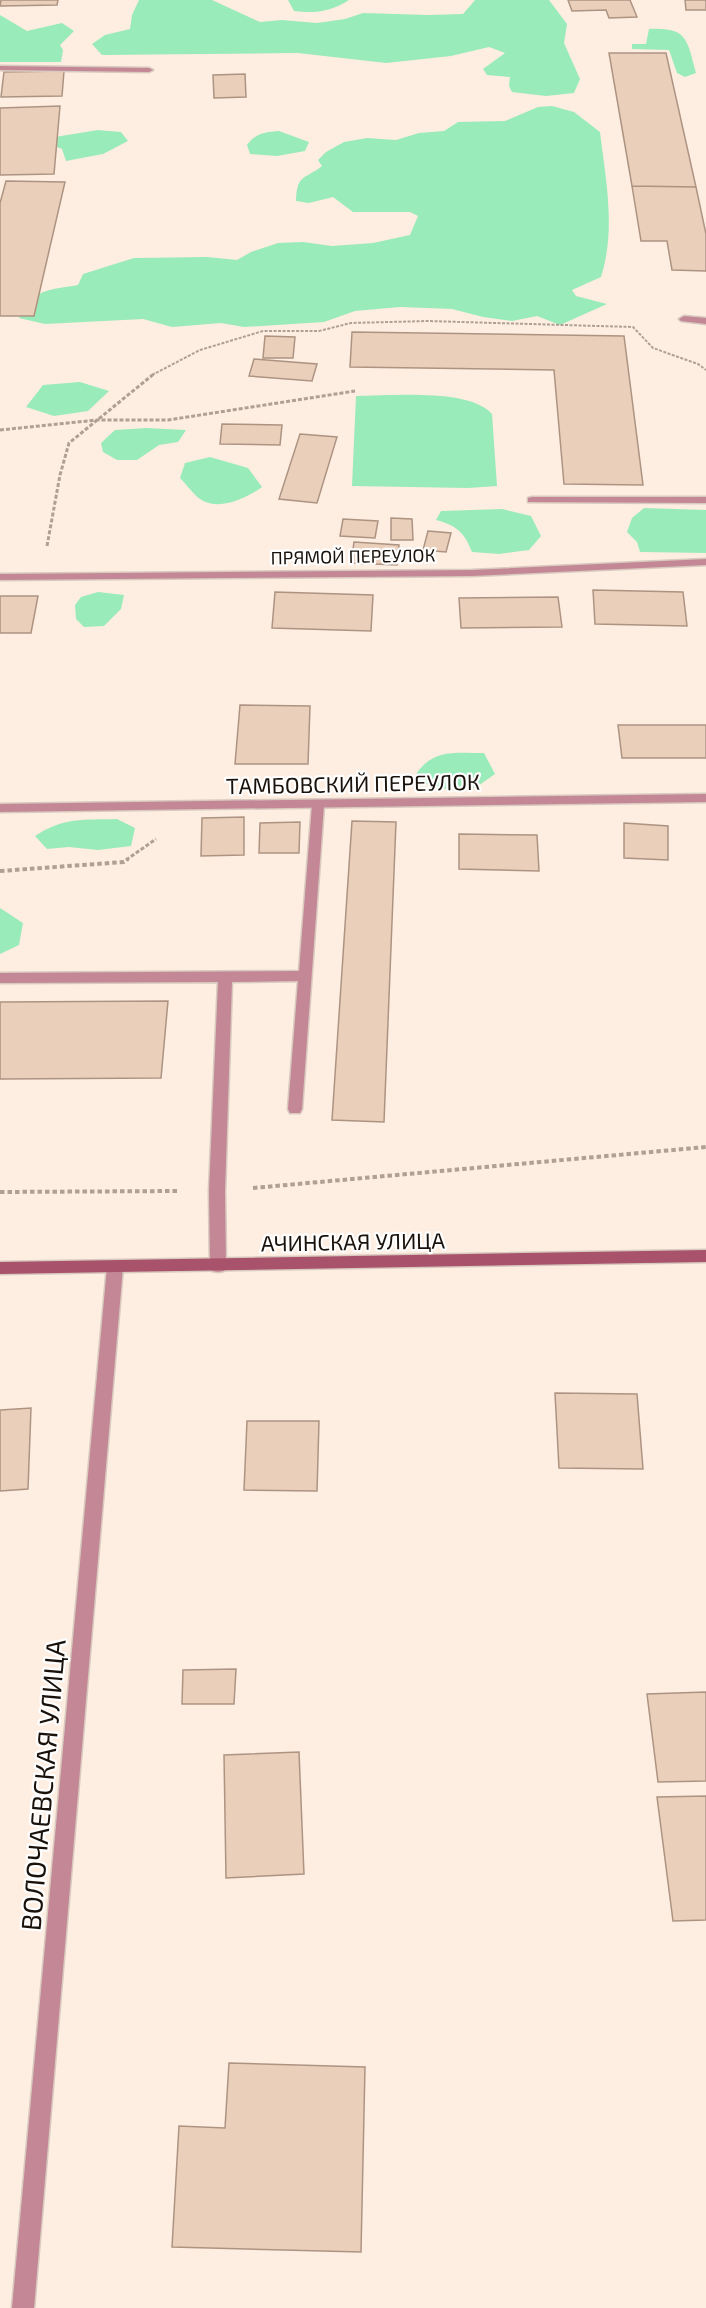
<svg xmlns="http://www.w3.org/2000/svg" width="706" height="2308" font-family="'Exo 2',sans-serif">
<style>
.green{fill:#9aebba}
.building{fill:#eacfbb;stroke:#ad9482;stroke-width:1.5}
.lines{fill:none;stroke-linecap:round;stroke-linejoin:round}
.lane-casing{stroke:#d9cabf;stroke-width:3}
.street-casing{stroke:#d9cabf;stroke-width:3}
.secondary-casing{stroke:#d9cabf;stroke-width:3}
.path-far2{stroke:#aea095;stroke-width:2;stroke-dasharray:3 1.5;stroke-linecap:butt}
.path-far1{stroke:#aea095;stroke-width:3;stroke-dasharray:4 2;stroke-linecap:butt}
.path{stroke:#aea095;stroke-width:4;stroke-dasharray:4.5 3;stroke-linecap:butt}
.lane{fill:#c38796;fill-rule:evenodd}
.street{fill:#c38796;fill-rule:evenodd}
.secondary{fill:#a8526b;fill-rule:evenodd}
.labels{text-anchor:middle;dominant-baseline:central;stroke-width:4.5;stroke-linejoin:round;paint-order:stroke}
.far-street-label{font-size:18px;fill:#19110a;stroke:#fefefe}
.street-label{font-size:22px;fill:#19110a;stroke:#fefefe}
.near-street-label{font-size:27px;fill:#19110a;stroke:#fefefe}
</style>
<rect width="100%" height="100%" fill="#feede1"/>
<!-- green -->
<path class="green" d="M139,0H212L260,22L282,20L317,23L345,19L363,13L428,15L463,14L475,0H549L567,24L564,43L580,79L574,93L546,96L512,92L509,86L510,77L487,75L483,69L505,53L489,47L451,56L386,63L298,53L102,55L92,44L105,35L130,29L132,15Z
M288,0H349C332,11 315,14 294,11Z
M0,15L27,31L62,23L74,31L60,45L63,50L61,62H0Z
M649,29C688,27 687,40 696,73L685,77L677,73L669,50L632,49V44H646Z
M552,106L574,112L600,132C606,181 616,229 601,277L572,290L576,296L607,304L560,325L537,316L512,321L483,317L452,309L400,307L355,311L324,322L244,327L221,323L172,327L143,319L45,324L19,318C36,287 46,291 78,285L83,274L134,258L207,257L237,260L251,252L278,243L303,242L332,246L373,243L410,235L418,216L410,212H353L333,197L309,203L296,201C297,174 304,180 322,166L318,160L326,152L344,142L367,138L396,140L419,133L444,131L458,122L505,121L538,107Z
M98,130L121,132L128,141L103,154L66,161L62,149L50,144L55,137Z
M279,131L309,142L305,151L277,156L250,154L247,145C256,133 265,132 279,131Z
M80,382L109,391L88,411L54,416L26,407L43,385Z
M356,396C391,396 469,388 492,414L497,486L468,488L352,486Z
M146,428L186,430L178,442L159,445L137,460H117L103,452L101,443L115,430Z
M210,457L248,468L262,487C247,498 219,512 200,499C193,494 187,485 180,478L185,463Z
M644,508L706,510V553L640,552L637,542L627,532L632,518Z
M502,509L531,516L541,536L529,550L499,554L472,552C465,533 456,525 436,520L441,511Z
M98,592L124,595L121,609L104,626L84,627L76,619L75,605L81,597Z
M484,753L495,774L475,788L440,789L413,779C431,748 452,753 484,753Z
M117,819L135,828L131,846L98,850L69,847L47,849L35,836C64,817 83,820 117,819Z
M0,908L23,923L19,945L0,954Z"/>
<!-- building -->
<path class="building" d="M1,0H58L57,5L0,6Z
M568,0H630L637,17L609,18L606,10L572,11Z
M685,0H706V10H686Z
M609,53H666L696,187L632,186Z
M64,71L62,96L1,97L4,72Z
M245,74L246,97L214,98L213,75Z
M60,106L54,174L0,175V108Z
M6,181L65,182L34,316H0V203Z
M632,186L696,187L706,234V271L672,270L667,241H641Z
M352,332L624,336L643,485L564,484L554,370L350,367Z
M265,336L295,337L293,358H263Z
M254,359L317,364L312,381L249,376Z
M222,424L282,425L280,445L220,444Z
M300,434L337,437L317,503L279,499Z
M391,518L412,519L413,540H391Z
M343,519L378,521L375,538L340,536Z
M428,531L451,533L446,552L423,550Z
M354,542L399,545L397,565L351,563Z
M593,590L683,592L687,626L595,624Z
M275,592L373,595L371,631L272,628Z
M0,596H38L31,633H0Z
M558,597L562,627L461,628L459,598Z
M240,705L310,706L308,764H235Z
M618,725H706V758H622Z
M244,817V855L201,856L202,818Z
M352,821L396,822L384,1122L332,1120Z
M300,822L299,853H259L260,823Z
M624,823L668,826V860L624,858Z
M459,834L537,835L539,871L459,869Z
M168,1001L161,1078L0,1079V1002Z
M555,1393L637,1394L643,1469L559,1468Z
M31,1408L28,1489L0,1491V1410Z
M247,1421H319L317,1491L244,1490Z
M236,1669L234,1704H182L183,1670Z
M706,1692V1781L658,1782L647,1694Z
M299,1752L304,1874L226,1878L224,1755Z
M706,1796V1920L673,1921L657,1797Z
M229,2063L365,2067L361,2252L172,2247L179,2126L225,2128Z"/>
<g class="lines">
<defs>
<path id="lane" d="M0,66L149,68L153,70L149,72L0,70Z
M684,316L706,318V324L681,321L679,319Z
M532,497H706V503L528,502V498Z
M318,801L324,805L302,1109L300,1113H290L288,1109L298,981L232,982L225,1191L226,1266L224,1271L218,1272L212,1271L210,1266L209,1191L218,982L0,983V973L299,971L312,805Z"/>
<path id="street" d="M706,559V565L472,576L0,580V574L472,570Z
M706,794V802L0,812V804Z
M115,1261L121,1262L123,1267L34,2308H12L107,1267L109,1262Z"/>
<path id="secondary" d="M706,1250V1262L0,1274V1262Z"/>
</defs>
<!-- lane casing -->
<use href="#lane" class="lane-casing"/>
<!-- street casing -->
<use href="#street" class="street-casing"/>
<!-- secondary casing -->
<use href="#secondary" class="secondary-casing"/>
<!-- path-far2 -->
<path class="path-far2" d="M152,375L200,350L263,331H319L351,323L427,321L633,327L653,348L698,364L706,370"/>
<!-- path-far1 -->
<path class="path-far1" d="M0,430L97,420H168L355,391
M47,546L60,475L69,443L155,373
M126,860L156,839"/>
<!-- path -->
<path class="path" d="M0,871L124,862L128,859
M253,1188L706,1147
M0,1192L179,1191"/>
<!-- lane -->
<use href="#lane" class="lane"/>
<!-- street -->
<use href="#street" class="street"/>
<!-- secondary -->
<use href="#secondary" class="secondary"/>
</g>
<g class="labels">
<!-- far-street labels -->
<g class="far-street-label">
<text transform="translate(353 556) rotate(-1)">ПРЯМОЙ ПЕРЕУЛОК</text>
</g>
<!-- street labels -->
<g class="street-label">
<text transform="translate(353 783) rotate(-1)">ТАМБОВСКИЙ ПЕРЕУЛОК</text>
<text transform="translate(353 1241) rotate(-1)">АЧИНСКАЯ УЛИЦА</text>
</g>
<!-- near-street labels -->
<g class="near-street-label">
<text transform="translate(42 1785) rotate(-85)">ВОЛОЧАЕВСКАЯ УЛИЦА</text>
</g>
</g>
</svg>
